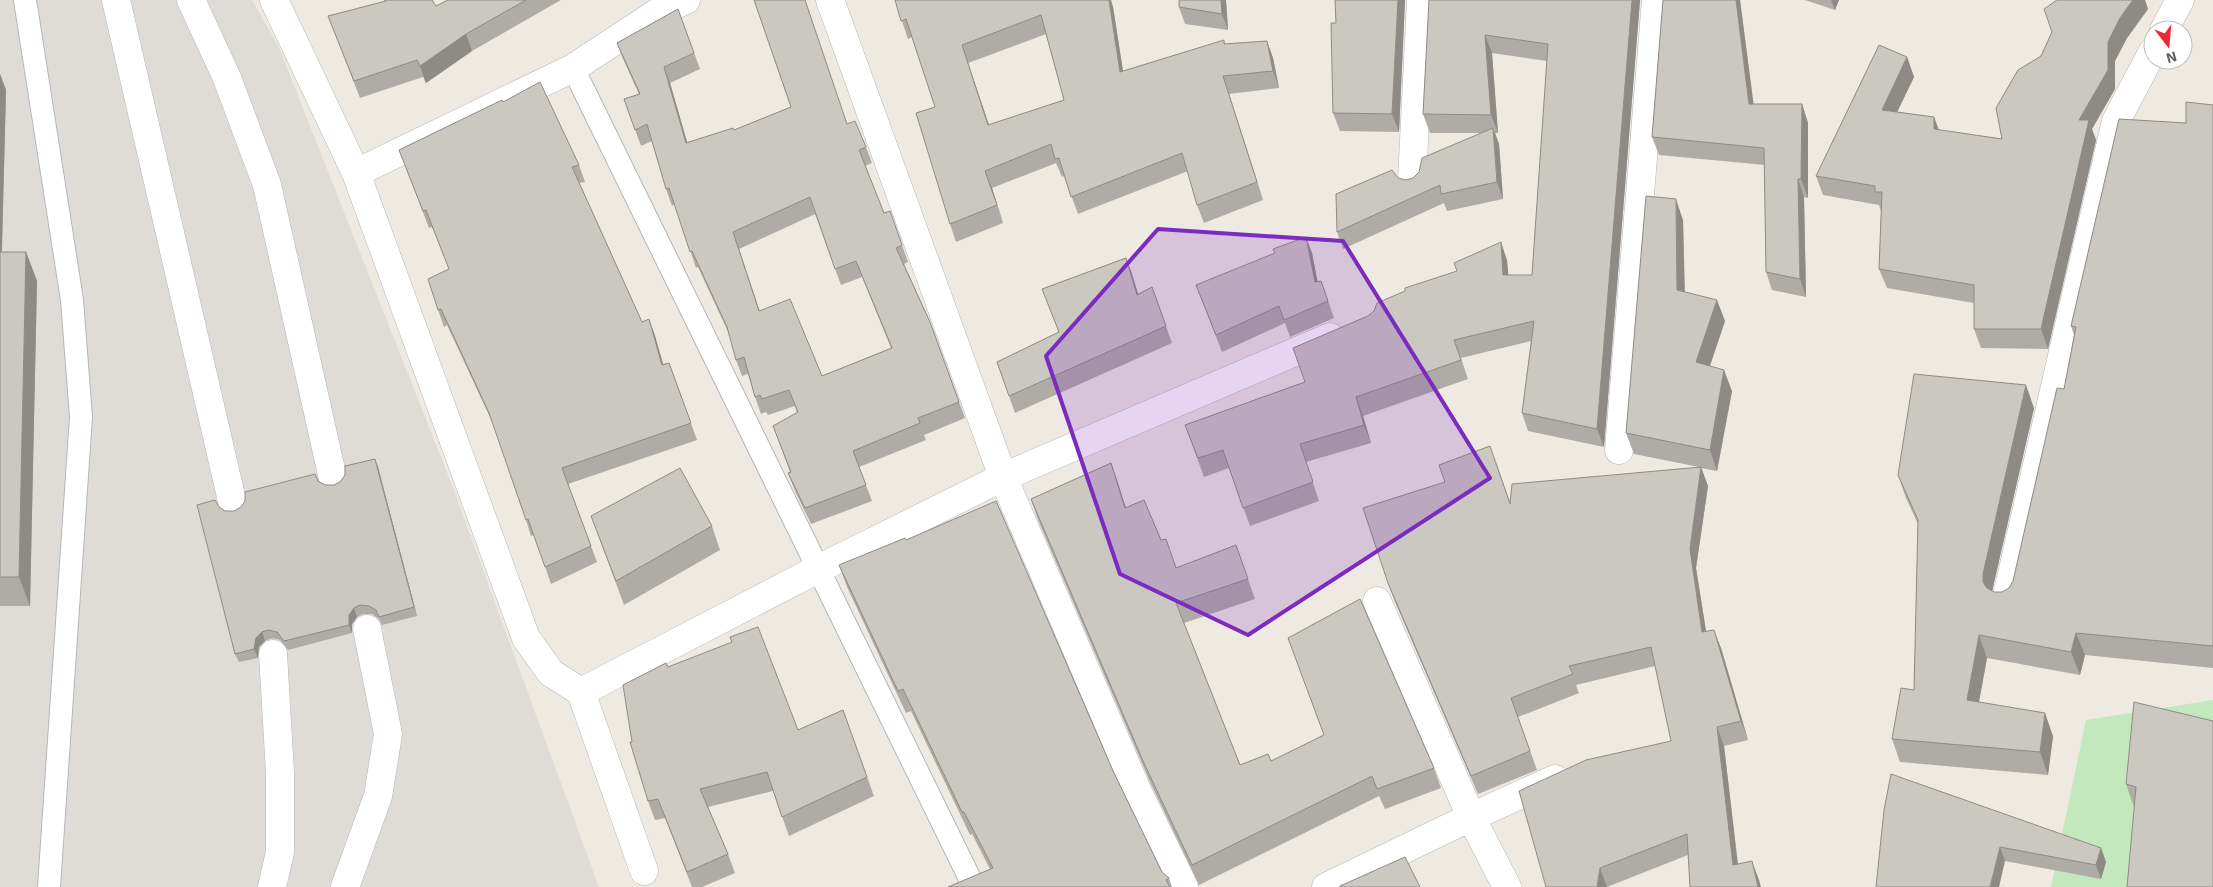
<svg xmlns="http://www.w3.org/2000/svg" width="2213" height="887" font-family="'Exo 2',sans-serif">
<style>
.industrial{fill:#dfdcd7}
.green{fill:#c4e8bd}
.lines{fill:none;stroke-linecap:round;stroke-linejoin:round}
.service-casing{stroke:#b3b7bb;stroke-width:24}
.minor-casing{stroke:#b3b7bb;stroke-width:29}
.service{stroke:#fff;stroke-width:22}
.minor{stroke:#fff;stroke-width:28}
.wall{fill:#afaba6;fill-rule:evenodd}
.shaded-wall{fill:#8e8b87}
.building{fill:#cbc7c1;stroke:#8e8b87;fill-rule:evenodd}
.marked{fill:#7b2cbf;fill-opacity:0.2;stroke:#7b2cbf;stroke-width:4;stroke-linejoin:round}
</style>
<rect width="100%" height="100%" fill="#eeeae2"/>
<!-- industrial -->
<path class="industrial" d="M0,0H252L278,45L452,485L599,887H0Z"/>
<!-- green -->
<path class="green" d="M2213,700V887H2051L2086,720Z"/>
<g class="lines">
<defs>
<path id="service" d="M25,0L72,300L81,417L49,887
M573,68L974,887"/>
<path id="minor" d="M116,0L233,505
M191,0L227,78L267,185L333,479
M274,0L356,173L526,638L551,673L581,692L644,871
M830,0L1003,477L1136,788L1184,887
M2164,30L2180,0
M356,173L573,68L657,13L686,0
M1412,181L1421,0
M1619,450L1656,0
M2006,600L2116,121L2153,51
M1377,601L1471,817L1507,887
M581,692L818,569L1003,477L1330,337
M272,887L280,852V773L273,654
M345,887L378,796L388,734L367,629
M1326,887L1471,817L1555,779"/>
</defs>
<!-- service casing -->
<use href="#service" class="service-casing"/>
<!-- minor casing -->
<use href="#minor" class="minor-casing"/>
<!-- service -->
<use href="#service" class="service"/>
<!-- minor -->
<use href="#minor" class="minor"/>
</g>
<!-- wall -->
<path class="wall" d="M384,0H432L436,6L448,0H561L472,51L426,83L423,77L360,98L328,16L385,2Z
M754,0H805L847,124L866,147L872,163L865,166L884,213L890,211L908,262L904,264L930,322L965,418L924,435L926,440L859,467L872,501L811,524L795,491L788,473L790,472L773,426L797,413L795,406L768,415L766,412L761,414L755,397L748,374L742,376L736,360L730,336L698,267L696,268L675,204L672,206L666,189L652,141L641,146L624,99L639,94L623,59L617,43L678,9L700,69L670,83L687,142L734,130L791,107ZM815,214L841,285L862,277L891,348L822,376L759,310L739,249Z
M895,0L1113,7L1123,71L1224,40L1225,44L1267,41L1273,58L1279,88L1229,94L1263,200L1204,223L1197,205L1188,171L1078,214L1064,176L1062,177L1056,163L992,188L1003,223L956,242L950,224L935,107L912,37L908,39ZM1046,34L1064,100L989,125L968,63Z
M1226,0L1228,30L1185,24L1179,7Z
M1335,0H1405L1399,132L1340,131L1333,113L1336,23Z
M1429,0H1640L1604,447L1528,431L1522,413L1531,341L1461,358L1468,379L1363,416L1371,443L1306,462L1319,501L1250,526L1229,468L1204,477L1185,425L1305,382L1507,260L1508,275H1532L1547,61L1492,53L1498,133H1495L1499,144L1503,199L1447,211L1444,203L1343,249L1337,232L1398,178L1406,180L1413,178L1480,133H1430L1423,114Z
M1663,0H1740L1753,104H1802L1808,123V198L1804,197L1806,297L1772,290L1766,272L1765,165L1659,155L1652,137Z
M1805,0H1839L1835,10Z
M2057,0H2145L2148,9L2127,38L2115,61V89L2092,129L2096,140L2048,349L1981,348L1974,329V303L1887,288L1879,269L1881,211L1879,205L1823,195L1816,176L1907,57L1914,77L1897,112L1934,117L1939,130L2002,139L2052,32Z
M0,74L6,90L2,252H26L37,281L30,606H0Z
M503,102L579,165L585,182L579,183L642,322L649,319L655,336L663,364L669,363L697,440L568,484L597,562L551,584L534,535L531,536L526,520L494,426L447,325L444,327L438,310L449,269L432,227L429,228L399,150Z
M2213,105V668L2085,655L2080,675L1987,658L1979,702L2053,736L2048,775L1900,762L1892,739L1914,690L1918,524L1906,498L1898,475L2034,408L1992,591L1994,592H2002L2009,588L2013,581L2064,389L2074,335L2071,326L2186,123Z
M1683,220L1685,292L1725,321L1710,366L1732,391L1717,471L1701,468L1708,486L1696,568L1706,631L1721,648L1748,740L1724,746L1738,864L1759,880L1688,855L1607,887H1546L1671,741L1655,666L1576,685L1579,693L1518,717L1537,770L1478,794L1395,602L1388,583L1445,482L1497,465L1510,502L1699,467L1634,454L1626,433Z
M1312,253L1317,282L1321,281L1334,318L1290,337L1285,323L1222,352L1196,285Z
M1126,258L1132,274L1138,294L1152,287L1172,343L1015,413L997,362L1059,332L1042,289Z
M375,459L378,467L417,616L382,625L379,619L372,614H363L357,617L352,624V633L288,650L280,640L272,638L265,641L259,647L258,658L239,662L235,654L219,507L225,511H234L318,481L325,485H334L340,482Z
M1111,463L1126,508L1161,540L1177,568L1236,545L1255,599L1184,623L1240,765L1271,761L1434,768L1441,788L1385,809L1379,796L1199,885L1150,782L1038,520L1031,499Z
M591,516L712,526L720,550L624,605Z
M839,565L1114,773L1162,872L1169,878L1172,887H948L990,869L972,834L970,835L911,711L906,713L847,587Z
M668,667L798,730L843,710L874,796L789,836L773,791L708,807L728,854L735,873L702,887H692L665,818L655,820L648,801L632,742Z
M2213,721L2135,807H2134L2126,784Z
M1884,810L2101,848L2106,862L2101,879L2005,861Z"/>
<!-- shaded-wall -->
<path class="shaded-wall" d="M1109,0H1111L1113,7L1126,90L1120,72Z
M1221,0H1226L1228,30L1222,14Z
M1398,0H1405L1399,132L1392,114Z
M1632,0H1640L1604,447L1597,429Z
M1736,0H1740L1756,122L1749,104Z
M1831,0H1839L1835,10Z
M2133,0H2145L2148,9L2127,38L2115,61V89L2092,129L2096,140L2048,349L2041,329L2079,120L2108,42L2120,18Z
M466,34L472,51L426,83L420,66Z
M1485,35L1492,53L1498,133L1491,115Z
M1267,41L1273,58L1279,88L1273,71Z
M962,45L968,63L995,143L988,125Z
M1907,57L1914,77L1889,129L1882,110Z
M664,67L670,83L692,159L686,143Z
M0,74L6,90L1,281L0,277Z
M1223,76L1229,94L1263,200L1257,182Z
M1802,104L1808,123V198L1801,179Z
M1934,117L1941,137L1934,129Z
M1493,128L1499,144L1503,199L1497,182Z
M985,171L992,188L1003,223L997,205Z
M1798,179L1804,197L1806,297L1800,279Z
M1676,199L1683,220L1685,310L1677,290Z
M733,232L739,249L765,327L759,311Z
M1306,237L1312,253L1321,299L1315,282Z
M1501,242L1507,260L1510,294L1503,275Z
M26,252L37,281L30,606L19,577Z
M1126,258L1132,274L1143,311L1137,295Z
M1717,300L1725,321L1704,383L1696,362Z
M649,319L655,336L668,381L662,365Z
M1724,370L1732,391L1717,471L1710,450Z
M2026,385L2034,408L1991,596L1983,582V574Z
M1356,397L1363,416L1371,443L1364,425Z
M375,459L378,467L417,616L414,607Z
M1111,463L1118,483L1132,528L1125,508Z
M1701,467L1708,486L1696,568L1709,650L1702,632L1690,549Z
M354,608L357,617L352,624V633L349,625V615Z
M1714,630L1721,648L1748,740L1741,721Z
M262,632L265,641L259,647L258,658L254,649L256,638Z
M2076,633L2085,655L2080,675L2071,652Z
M1979,635L1987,658L1975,723L1967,700Z
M2045,713L2053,736L2048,775L2040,752Z
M1717,727L1724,746L1740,883L1733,865Z
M2000,847L2005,861L1999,887H1990Z
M2101,848L2106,862L2101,879L2096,865Z
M1752,861L1759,880L1761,887H1758Z
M1600,868L1607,887H1597Z"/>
<!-- building -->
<path class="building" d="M385,0H432L436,6L448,0H526L466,34L420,66L417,60L354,81L328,16L386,1Z
M754,0H805L847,124L855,121L866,147L859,150L884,213L890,211L902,245L896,248L930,322L959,402L918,418L920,423L853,451L866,485L805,508L789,475L788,473L791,472L773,426L798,412L789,390L762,399L760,395L755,397L744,357L736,360L727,327L692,251L690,252L669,188L666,189L647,124L635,130L624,99L640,94L617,43L678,9L694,53L664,67L686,143L733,128L734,130L791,107ZM810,197L835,269L856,261L892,348L822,376L790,299L759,311L733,232Z
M895,0H1109L1120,72L1224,40V44L1267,41L1273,71L1223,76L1257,182L1197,205L1182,153L1071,197L1059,158L1055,159L1051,144L985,171L997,205L950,224L916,113L935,107L906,19L901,21ZM1041,15L1064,100L988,125L962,45Z
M1179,0H1221L1222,14L1179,7Z
M1335,0H1398L1392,114L1333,113L1331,23H1336Z
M1429,0H1632L1597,429L1522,413L1534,321L1454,340L1461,360L1356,397L1364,425L1300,444L1313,482L1243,508L1223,450L1198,458L1185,425L1305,382L1293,348L1368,316L1374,311L1377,303L1405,291V288L1457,271L1454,263L1501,242L1503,275H1532L1548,44L1485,35L1491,115L1423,114Z
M1663,0H1736L1749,104H1802L1801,179H1798L1800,279L1766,272L1764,148L1652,137Z
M2057,0H2133L2120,18L2108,42V70L2079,120H2089L2041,329H1974V285L1879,269L1882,192H1875V186L1816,176L1879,45L1907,57L1882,110L1934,117V129L2002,139L1996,108L2018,70L2041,56L2052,32L2044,9Z
M540,82L579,165L572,167L642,322L649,319L662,365L669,363L691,423L562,468L591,546L545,567L528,519L526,520L489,413L441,309L438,310L428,279L449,269L426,210L423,211L399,150L502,100L503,102Z
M2186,102L2213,105V646L2076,633L2071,652L1979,635L1967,700L2045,713L2040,752L1892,739L1901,688L1914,690L1918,520L1898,475L1914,374L2026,385L1983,574V582L1987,588L1994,592H2002L2009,588L2013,581L2057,388L2064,389L2076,327L2071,326L2119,119L2186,123Z
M1493,128L1497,182L1441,194L1440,185L1337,232L1336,194L1392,170L1398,178L1406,180L1413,178L1419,172L1422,158Z
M1646,196L1676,199L1677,290L1717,300L1696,362L1724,370L1710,450L1626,433Z
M1306,237L1315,282L1321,281L1328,301L1284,320L1279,306L1216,335L1196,285L1275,253L1273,249Z
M0,252H26L19,577H0Z
M1126,258L1137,295L1152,287L1166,326L1009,396L997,362L1059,332L1042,289Z
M1490,446L1510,504L1512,484L1701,467L1690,549L1702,632L1714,630L1741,721L1717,727L1733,865L1752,861L1758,887H1690L1687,834L1600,868L1597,887H1546L1519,791L1586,760L1671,741L1651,647L1569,666L1573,674L1511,698L1530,751L1471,776L1388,583L1363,508L1445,482L1439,465Z
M375,459L414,607L379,617L376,610L369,606L360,605L354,608L349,615V625L284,641L277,632L268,630L262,632L256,638L254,649L235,654L197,505L215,500L219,507L225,511H234L241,507L245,501V492L315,474L318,481L325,485H334L340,482L345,475V466Z
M1111,463L1125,508L1144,500L1161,540L1166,539L1176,568L1236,545L1248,579L1176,603L1240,765L1268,754L1271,761L1324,735L1288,638L1360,599L1434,768L1377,789L1372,776L1192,865L1143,761L1031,499Z
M680,468L712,526L616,581L591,516Z
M996,501L1114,773L1162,872L1169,878L1166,880L1170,887H948L993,868L964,812H962L903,689L898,691L839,565L905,538L906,540Z
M758,627L798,730L843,710L867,777L782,817L767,772L700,789L728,854L687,872L658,799L648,801L630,742H632L623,685L666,663L668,667L732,642L730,637Z
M2134,702L2213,721V887H2127L2136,787L2126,784Z
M1891,774L2101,848L2096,865L2000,847L1990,887H1876L1884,810Z
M1405,857L1420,887H1340V886Z"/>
<!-- marked area -->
<path class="marked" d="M1158,229L1343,241L1490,478L1248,635L1120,574L1046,356Z"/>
<!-- north arrow -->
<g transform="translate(2168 45) rotate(164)"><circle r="24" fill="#ffffff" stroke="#bdbfc1"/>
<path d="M0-4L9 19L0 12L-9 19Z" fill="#f22535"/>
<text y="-8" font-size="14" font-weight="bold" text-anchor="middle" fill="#5b6064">N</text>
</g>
</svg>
